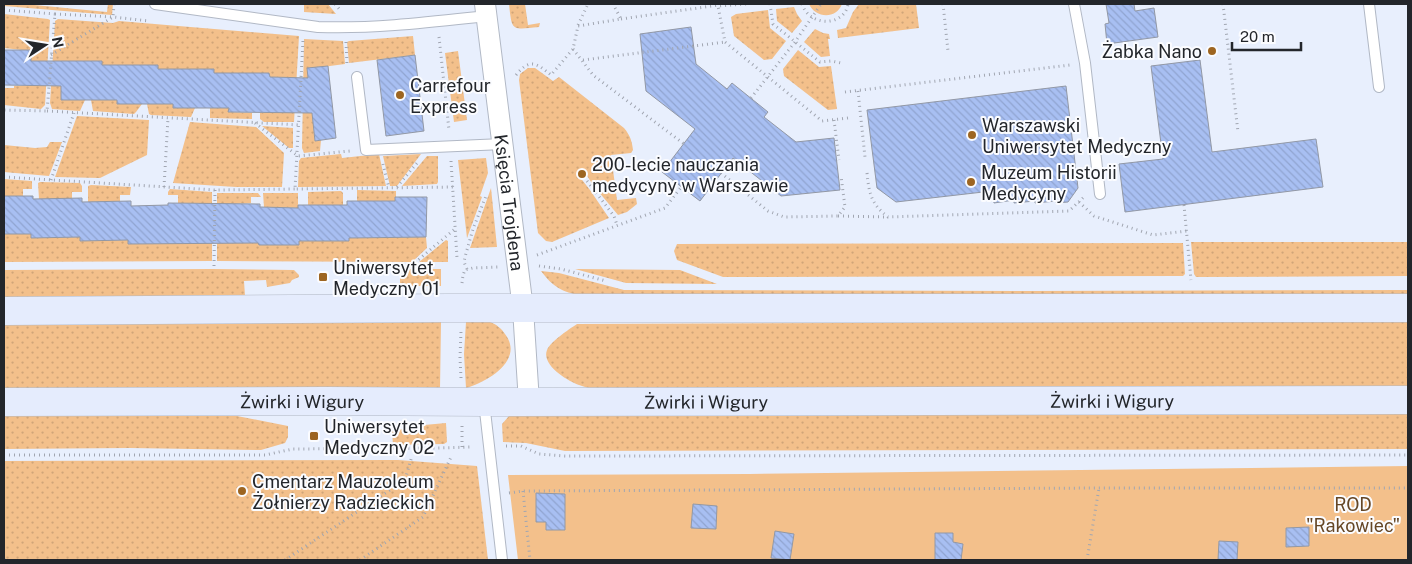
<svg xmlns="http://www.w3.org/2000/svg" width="1412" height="564" font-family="'Public Sans',sans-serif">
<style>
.grass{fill:url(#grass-dots)}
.garden{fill:#f3c08b}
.building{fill:url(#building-back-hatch);stroke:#9298a5}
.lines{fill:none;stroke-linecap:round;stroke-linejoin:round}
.service-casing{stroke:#b1b8c5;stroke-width:12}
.minor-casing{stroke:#b1b8c5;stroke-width:22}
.secondary-casing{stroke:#b1b8c5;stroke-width:29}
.path{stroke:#a1a6b1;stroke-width:3;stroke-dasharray:1 4;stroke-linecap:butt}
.service{stroke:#fff;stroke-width:10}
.minor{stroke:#fff;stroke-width:20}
.secondary{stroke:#e5ecfd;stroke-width:28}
.poi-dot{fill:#9d6521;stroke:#fbfcff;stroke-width:2}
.labels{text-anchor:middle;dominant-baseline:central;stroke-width:4;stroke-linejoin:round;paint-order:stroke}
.poi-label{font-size:18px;fill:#23262b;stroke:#fbfcff;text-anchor:start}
.street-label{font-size:18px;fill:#23262b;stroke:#fbfcff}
.park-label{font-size:18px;fill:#654625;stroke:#fbfcff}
</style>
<defs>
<pattern id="grass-dots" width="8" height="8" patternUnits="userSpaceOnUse" patternTransform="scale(1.25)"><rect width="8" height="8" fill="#f3c08b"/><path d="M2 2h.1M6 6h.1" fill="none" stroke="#d0a578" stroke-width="1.8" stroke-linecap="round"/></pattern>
<pattern id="building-back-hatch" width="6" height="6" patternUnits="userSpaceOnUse" patternTransform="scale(1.25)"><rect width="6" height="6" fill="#a8bff2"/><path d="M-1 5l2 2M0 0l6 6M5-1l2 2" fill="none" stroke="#90a4d0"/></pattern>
</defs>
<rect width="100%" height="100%" fill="#e8effd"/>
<!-- grass -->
<path class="grass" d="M4,4H24L107,12L108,4H113L112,15L4,6Z
M304,4H328L336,14L304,12Z
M509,4H525L528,25L540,23L539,27C511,30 512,31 509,4Z
M859,4H916L919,28L838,38L837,30L846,28L853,12Z
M794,7L797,14L802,21L792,33L777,21L776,9Z
M768,10L770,28L786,41L772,59L764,60L734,36L731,17L736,14Z
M4,14L48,19L50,20L45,105L41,109L4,105V88H14V86H30L31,51L4,48Z
M58,19L113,23L119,21L299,36L294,122H264L260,119V113L286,112L287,77H270L269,73H214V69H158V65H102V61H61V99L85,100L80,111L52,109L50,103L55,21Z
M815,29L823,33L829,34L830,39H828L830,56L821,57L804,42Z
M413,36L415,55L349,63L347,42L349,41Z
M304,39L343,41L345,64L307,69L315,141L321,140L320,151L304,153L302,148Z
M798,50L819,67L831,66L837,109L828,110L784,76L783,69Z
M458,51L467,120L454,122L445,53Z
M528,68H535L553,81L559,77L624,128C630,135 632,141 633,150L631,153L611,155L617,200L636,198L637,204L627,212L618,215L593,185L584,171L579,176L590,190L609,218L552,242L546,241L538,233L519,80L520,74Z
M91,100H117V104H142L136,112L134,114L93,111Z
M147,104H173V108H195L191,117L151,115L149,114Z
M210,108H229V112L252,113V119L210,118Z
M77,116L149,120L147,155L100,178L55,177Z
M190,122L256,127L284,153L282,187H236L173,183Z
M262,126L293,128V148H289Z
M50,142H62L49,176L4,172V145L35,148L47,147Z
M341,154L342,158L379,154L386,186L298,187L299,161L301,158Z
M421,154L397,186H390L383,156Z
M427,156H438V182L437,184L402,186Z
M486,158L488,173L480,196L482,197L467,238L458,160Z
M4,179L32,181V189H23V196H4Z
M40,182L80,183L82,186V192H72V199H39L38,183Z
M91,185L131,187L130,195H120V201L88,202V186Z
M491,188L497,247L470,248Z
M170,189L212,192V261L4,262V234H31V238L80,237V241L128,240L129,244L199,243V203H178V195H168V192Z
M357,190L396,191V201H357Z
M341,191L343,193V205H308V192Z
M217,193H258L261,197H251V203L229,204V243H259V245H299V241H349V238L426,237L427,248L412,262L217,261Z
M263,193H298V208L264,207Z
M446,240L448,241V262H419Z
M1191,242H1408V276L1196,277L1194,274Z
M1183,243L1185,274L1183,276L723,277L677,260L674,251L677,244Z
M212,269L294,270L299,275V277L292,280L290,283L267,287L266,280L244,281L245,296L4,297V270Z
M410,269H441V286H400V277Z
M575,269L680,270L717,284L626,283Z
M541,271L559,273L624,290L1032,291L1408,290V294H926L582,296C561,291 554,288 541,271Z
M1408,321V387H813L595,389C589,388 584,387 579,385C568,381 541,365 547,350C551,341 568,330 577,324Z
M441,322L440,389H4V324Z
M466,322C474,322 483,320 490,322C496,324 502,329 505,334C525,360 487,382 466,388L464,354Z
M1408,414V449L565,451L526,443L503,442L502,424L509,416H516Z
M4,416H237L288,426V437L285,443L261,450L130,448L4,449Z
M446,423L447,442L444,444L393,445L392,431L424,425Z
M398,460L477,466L488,560H4V461Z"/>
<!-- garden -->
<path class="garden" d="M809,4H842C836,20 815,18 809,4Z
M1408,466V560H518L508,475L749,474Z"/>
<!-- building -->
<path class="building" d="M1106,4H1134L1135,11L1154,8L1158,37L1107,44L1105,24L1109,23Z
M691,27L696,64L727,89L732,83L768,112L764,117L796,142L834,138L840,190L781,196L733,158L700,201L662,172L695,129L646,91L640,34Z
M4,50H31V61H102V65H158V69H214V73H269L270,77L308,78L307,68L328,66L336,138L315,141L312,113L228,112L229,108H173V104H117V100H61V86L4,85Z
M415,55L424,131L386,136L377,60Z
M1200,60L1212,152L1316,139L1323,187L1125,212L1119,164L1163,159L1151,66Z
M1066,86L1078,188L1068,202L1056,203V201L1035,203V201L1014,203V200L994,203L992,191L896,202L877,188L867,110Z
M4,196H33V199L82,198V202L131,201V206L168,205V203L260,204V207L298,208V205H347V201H395V197H427L426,237L349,238V241H299V245H259L258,243L128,244V240L80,241V237L31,238V234H4Z
M536,493L565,494V530H546V522H536Z
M693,504L717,506L716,529L691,528Z
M1309,527V546L1286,547V528Z
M775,531L794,534L790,560L771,558Z
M935,533H953V542L963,544L961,560H935Z
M1219,541L1238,542L1237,560H1218Z"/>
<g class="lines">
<defs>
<path id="service" d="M155,4L318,27C375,29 431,22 487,16
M1074,4L1085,63L1100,194
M1369,4L1379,87
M357,77L366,150L503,144
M484,402L502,560"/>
<g id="minor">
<path id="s1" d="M485,4L523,309L529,402"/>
</g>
<g id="secondary">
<path d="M4,311L449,308H1408"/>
<path id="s2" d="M4,402L327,401L484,402L1408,400"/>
</g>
</defs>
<!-- service casing -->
<use href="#service" class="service-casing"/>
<!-- minor casing -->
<use href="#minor" class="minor-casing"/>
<!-- secondary casing -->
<use href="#secondary" class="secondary-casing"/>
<!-- path -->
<path class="path" d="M335,4L341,11
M746,4L718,6L725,42L822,121L848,118
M770,4L773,24L820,62L831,61L841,63
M802,4C810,28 845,26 848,4
M943,4L948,51
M1223,4L1238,132
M4,10L55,14L47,111L4,110
M55,14L113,17L114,4
M621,19L719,5
M578,25L588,4
M439,37L449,130
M303,41L295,189L453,187
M346,42L347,65
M573,49L593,75L684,144
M51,55L113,17L149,21
M583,60L725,42
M516,75C530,58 536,63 551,75L573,49L578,26L621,19L613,4
M858,91L865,157
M845,92L1070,65
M751,98L795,42L821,4
M47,111L299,125
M834,120L839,160
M255,123L298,156L350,151
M451,161L457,258
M383,164L389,188
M721,173L768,211L784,217L838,216L845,207L841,176
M867,173C869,193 871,204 888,217L1069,211L1085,196
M4,177L215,190L295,189
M584,177L614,216L617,225
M51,180L74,113
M164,187L168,118
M397,187L417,163
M1079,202L1094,216L1153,235L1187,231
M1184,205L1191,280
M838,216L887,217
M537,255L665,208L682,186
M214,266L215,190
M411,266L456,228
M539,266L561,269L606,281
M467,269L464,262L465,257L473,229L486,196
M462,283L463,275L465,270L473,268L498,267
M461,378L460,358L461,331
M462,426V447
M506,446H521L539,454L565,456L1408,455
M4,455H265L293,449L437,448L472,447
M523,491L530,560
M509,493L523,491L1099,488H1408
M4,559L5,560
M285,560L405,480L412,456
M360,560L423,517L451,457
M1087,560L1099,488"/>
<!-- service -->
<use href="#service" class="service"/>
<!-- minor -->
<use href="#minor" class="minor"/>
<!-- secondary -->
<use href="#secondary" class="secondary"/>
</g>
<!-- markers -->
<g class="poi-dot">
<circle cx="1212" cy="51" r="5"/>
<circle cx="400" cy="95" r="5"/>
<circle cx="972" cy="135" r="5"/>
<circle cx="582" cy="174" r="5"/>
<circle cx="971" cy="182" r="5"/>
<rect x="318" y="272" width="10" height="10" rx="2.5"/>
<rect x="309" y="431" width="10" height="10" rx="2.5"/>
<circle cx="242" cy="491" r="5"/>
</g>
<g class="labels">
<!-- poi labels -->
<g class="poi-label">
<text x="1202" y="51" text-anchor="end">Żabka Nano</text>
<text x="410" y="85">Carrefour<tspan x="410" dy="21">Express</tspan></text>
<text x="982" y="125">Warszawski<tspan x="982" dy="21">Uniwersytet Medyczny</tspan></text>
<text x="592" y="164">200-lecie nauczania<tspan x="592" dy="21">medycyny w Warszawie</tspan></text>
<text x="981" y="172">Muzeum Historii<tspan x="981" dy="21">Medycyny</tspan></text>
<text x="333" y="267">Uniwersytet<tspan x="333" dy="21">Medyczny 01</tspan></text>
<text x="324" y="426">Uniwersytet<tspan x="324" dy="21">Medyczny 02</tspan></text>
<text x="252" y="481">Cmentarz Mauzoleum<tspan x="252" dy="21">Żołnierzy Radzieckich</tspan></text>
</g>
<!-- street labels -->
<g class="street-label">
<text stroke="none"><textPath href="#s1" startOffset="200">Księcia Trojdena</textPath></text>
<text stroke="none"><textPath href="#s2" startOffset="298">Żwirki i Wigury</textPath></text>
<text stroke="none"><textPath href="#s2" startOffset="1108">Żwirki i Wigury</textPath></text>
<text stroke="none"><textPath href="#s2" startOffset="702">Żwirki i Wigury</textPath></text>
</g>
<!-- park labels -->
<g class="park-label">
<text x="1353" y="504">ROD<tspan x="1353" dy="21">"Rakowiec"</tspan></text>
</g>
</g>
<!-- border -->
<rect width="1412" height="564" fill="none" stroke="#23262b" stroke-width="10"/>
<!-- north arrow -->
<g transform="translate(45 45) rotate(78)" stroke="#fbfcff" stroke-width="4" paint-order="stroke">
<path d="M0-4L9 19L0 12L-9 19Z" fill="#23262b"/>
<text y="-8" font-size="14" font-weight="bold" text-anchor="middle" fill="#23262b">N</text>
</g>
<!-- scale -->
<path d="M1232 42v8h69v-8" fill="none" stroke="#23262b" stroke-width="2.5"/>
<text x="1240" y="42" font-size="15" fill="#23262b" stroke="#fbfcff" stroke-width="4" paint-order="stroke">20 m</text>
</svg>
